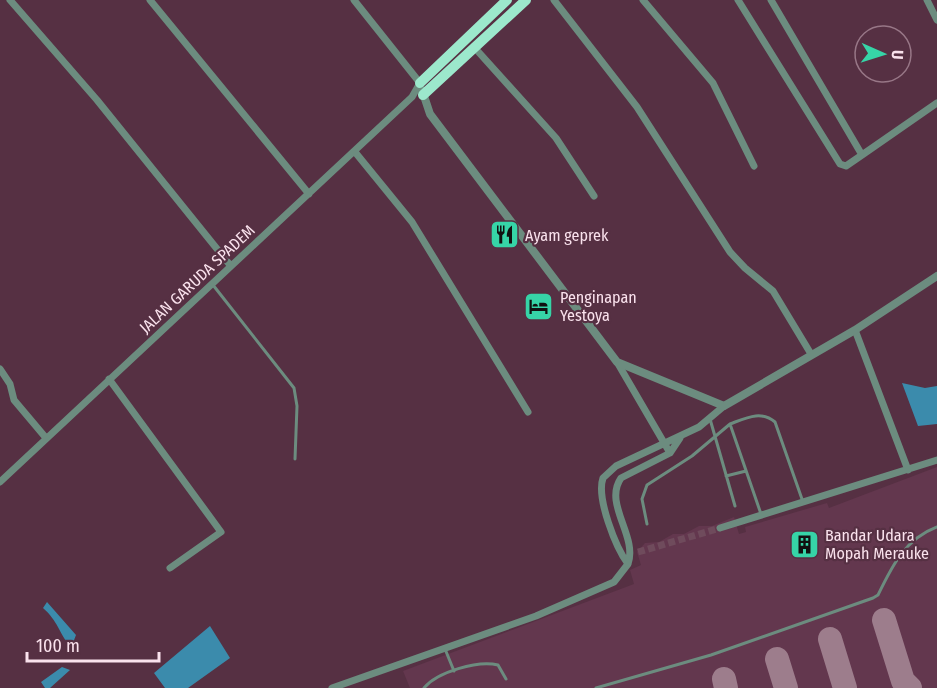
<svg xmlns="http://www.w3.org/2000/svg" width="937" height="688" font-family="'Fira Sans Condensed',sans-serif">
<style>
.built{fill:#63374e}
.water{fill:#3b8bac}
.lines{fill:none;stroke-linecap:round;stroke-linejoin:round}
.taxiway{stroke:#9d7d8c;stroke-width:24}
.minor-tunnel{stroke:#6f4b5c;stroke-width:7;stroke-dasharray:7 3.5;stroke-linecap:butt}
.service{stroke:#6c8c7f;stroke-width:3}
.minor{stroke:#6c8c7f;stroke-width:7}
.tertiary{stroke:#6c8c7f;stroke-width:8}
.trunk{stroke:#9ce8cc;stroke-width:10}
.labels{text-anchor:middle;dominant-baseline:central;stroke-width:4.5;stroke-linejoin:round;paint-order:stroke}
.poi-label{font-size:16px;fill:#fae2ed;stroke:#563043;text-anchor:start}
.street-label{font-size:16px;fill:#fae2ed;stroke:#563043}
</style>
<rect width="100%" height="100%" fill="#563043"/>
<!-- built -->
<path class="built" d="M937,467V688H410L403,671L634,584L630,570L641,565L637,552L645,543L659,542L673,534H684L699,526H712L734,517L739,534L746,532L745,527L827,503L829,508Z"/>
<!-- water -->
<path class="water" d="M902,383L925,388L937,386V424L918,426Z
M47,602L76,635L71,648C59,633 58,621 43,608Z
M210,626L230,658L188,688H165L154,673Z
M62,667L70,670L50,688H45L41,682Z"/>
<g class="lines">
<!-- taxiway -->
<path class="taxiway" d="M884,620L903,681L910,688
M830,639L845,688
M777,659L786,688
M724,679L726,688"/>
<!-- minor-tunnel -->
<path class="minor-tunnel" d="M638,552L720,528"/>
<!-- service -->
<path class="service" d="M213,285L294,388L297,406L295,459
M710,419L735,506
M730,424C746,418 761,410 775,422L803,502
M726,476L746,471
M647,524L642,499L647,485L692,456L730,424L761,514
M445,649L454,671
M424,688C437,672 478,660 498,665L506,679
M596,688L711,655L873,598L878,595C892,566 905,539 937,527"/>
<!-- minor -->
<path class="minor" d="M10,0L97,100L230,265
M150,0L309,194
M554,0L637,107L730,252L745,268L773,291L811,354
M643,0L713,83L754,166
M738,0L840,164L846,166L862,155L771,0
M927,0L937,20
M474,47L556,138L594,196
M355,152L412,222L528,412
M862,155L937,103
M855,330L908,470
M617,362L670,453
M0,369L10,384L14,400L46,438
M109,379L221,532L170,568
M680,438L670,453L621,478C603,504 638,536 628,564C616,548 596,498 603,478L616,466L699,427L724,406
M0,482L412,97L420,83L354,0
M720,528L937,460
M332,688L536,616L614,582L628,564"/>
<!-- tertiary -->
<path class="tertiary" d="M422,90L430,114L617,362L724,406L855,330L937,276"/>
<!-- trunk -->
<path class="trunk" d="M420,83L507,0
M423,95L526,0"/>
</g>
<!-- icons -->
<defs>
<symbol id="restaurant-square" viewBox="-11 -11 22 22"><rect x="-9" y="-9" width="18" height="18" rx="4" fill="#36d4a7" stroke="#563043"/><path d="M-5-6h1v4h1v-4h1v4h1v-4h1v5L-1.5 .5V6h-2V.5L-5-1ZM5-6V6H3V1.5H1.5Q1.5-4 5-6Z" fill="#111"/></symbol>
<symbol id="hotel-square" viewBox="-11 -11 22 22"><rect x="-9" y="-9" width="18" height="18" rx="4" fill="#36d4a7" stroke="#563043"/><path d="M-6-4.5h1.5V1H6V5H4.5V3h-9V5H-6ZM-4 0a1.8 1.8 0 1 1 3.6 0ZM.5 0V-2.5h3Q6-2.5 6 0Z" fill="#111"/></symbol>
<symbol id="building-square" viewBox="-11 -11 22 22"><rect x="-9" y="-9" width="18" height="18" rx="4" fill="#36d4a7" stroke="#563043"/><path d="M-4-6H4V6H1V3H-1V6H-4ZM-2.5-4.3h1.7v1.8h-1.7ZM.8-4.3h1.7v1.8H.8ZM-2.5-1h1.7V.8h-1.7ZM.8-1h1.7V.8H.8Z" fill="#111"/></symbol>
</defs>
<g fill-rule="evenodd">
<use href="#restaurant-square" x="488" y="218" width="33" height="33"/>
<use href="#hotel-square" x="522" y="290" width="33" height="33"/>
<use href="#building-square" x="788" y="528" width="33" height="33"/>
</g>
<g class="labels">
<!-- poi labels -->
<g class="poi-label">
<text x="525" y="235">Ayam geprek</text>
<text x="560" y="297">Penginapan<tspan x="560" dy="18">Yestoya</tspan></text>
<text x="825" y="535">Bandar Udara<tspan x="825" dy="18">Mopah Merauke</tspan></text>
</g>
<!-- street labels -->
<g class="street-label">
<text transform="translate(197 279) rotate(-43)">JALAN GARUDA SPADEM</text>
</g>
</g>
<!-- north arrow -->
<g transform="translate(883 54) rotate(93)"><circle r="28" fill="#563043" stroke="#987787" stroke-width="1.5"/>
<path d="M0-4.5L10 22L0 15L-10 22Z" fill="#36d4a7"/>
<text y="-9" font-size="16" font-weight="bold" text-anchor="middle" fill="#fae2ed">U</text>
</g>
<!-- scale -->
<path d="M27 652v9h132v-9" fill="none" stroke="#fae2ed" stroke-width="3"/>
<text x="36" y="652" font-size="18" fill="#fae2ed" stroke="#563043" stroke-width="4.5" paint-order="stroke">100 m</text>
</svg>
